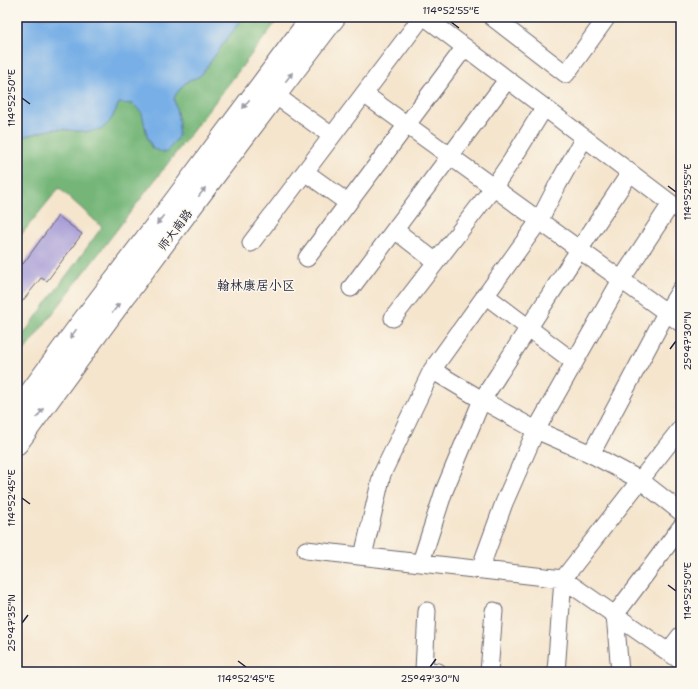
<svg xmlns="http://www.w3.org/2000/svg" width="698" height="689" font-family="'Shantell Sans','LXGW WenKai TC',sans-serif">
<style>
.forest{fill:#74b678;stroke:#4b6c5a}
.water{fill:#77afe6;stroke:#4c6890}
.building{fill:#a99ed7}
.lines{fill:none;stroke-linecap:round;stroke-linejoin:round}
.minor-casing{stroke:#6c666e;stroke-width:19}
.major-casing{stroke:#6c666e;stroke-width:23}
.minor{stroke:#fff;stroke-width:17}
.major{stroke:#fff;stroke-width:21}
.oneway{fill:#9c9ca7}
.ticks{fill:none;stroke:#22223b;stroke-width:1.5}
.labels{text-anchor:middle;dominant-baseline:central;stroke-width:3;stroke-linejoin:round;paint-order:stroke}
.street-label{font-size:12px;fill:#22223b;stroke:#fbf7ec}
.neighbourhood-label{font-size:13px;fill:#22223b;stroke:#fbf7ec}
.neatline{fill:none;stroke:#22223b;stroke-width:1.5}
.ticks-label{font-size:10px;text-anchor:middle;fill:#22223b}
</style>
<rect width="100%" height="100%" fill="#fbf7ec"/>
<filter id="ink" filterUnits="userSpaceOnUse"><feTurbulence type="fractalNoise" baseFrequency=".025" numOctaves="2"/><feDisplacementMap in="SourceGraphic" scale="8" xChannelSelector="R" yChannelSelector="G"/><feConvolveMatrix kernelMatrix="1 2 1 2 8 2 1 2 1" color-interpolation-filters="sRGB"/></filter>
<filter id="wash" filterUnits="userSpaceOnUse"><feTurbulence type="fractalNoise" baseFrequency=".012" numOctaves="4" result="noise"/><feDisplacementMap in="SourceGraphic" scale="16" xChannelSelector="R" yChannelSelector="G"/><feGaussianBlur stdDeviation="0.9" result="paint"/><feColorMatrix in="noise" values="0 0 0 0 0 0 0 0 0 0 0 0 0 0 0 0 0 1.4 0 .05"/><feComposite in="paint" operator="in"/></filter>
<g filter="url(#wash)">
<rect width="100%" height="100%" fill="#f5e5cd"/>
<!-- forest -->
<path class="forest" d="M243,17H280L17,360V343L102,227L59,188L20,236H17V139L26,136L55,129L88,132L112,118L119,103L133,104L142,113L147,136L152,149L179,123L174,99L176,94L186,82L200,76Z"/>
<!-- water -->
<path class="water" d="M17,17H243L200,76L186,82L176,94L174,99L179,123L178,137L166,153L153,149L147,136L142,113L133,104L119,103C115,111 111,124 102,128C87,135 71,129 56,129C46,130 27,135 17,139Z"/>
<g id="blocks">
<!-- building -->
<path class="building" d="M58,216L82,234L47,281L41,278L17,308V260L23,264Z"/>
</g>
</g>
<g filter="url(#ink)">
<use href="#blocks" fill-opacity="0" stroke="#6c666e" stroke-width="1"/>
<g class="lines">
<defs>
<path id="minor" d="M425,17L681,211
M492,17L566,74L607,17
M364,94L681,323
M275,95L332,136
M305,172L348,203
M395,230L436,262
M251,243L422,17
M307,258L465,47
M351,288L507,80
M485,295L574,362
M393,318L493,188L512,160L544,108
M432,370L482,400L536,430L591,454L640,480L681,512
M591,454L666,313L681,289
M306,550L563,579L681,661
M363,556L382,474L432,370L539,221L558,184L584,138
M421,562L444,491L482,400L579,250L630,173
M480,569L504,503L536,430L621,280L671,204
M427,611L424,670L438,672
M668,652L681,635
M489,672L494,611
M556,672L563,579L681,428
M620,672L615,615L681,527"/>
<path id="major" d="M17,411L79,326L173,203L312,17
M17,444C121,300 227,158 335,17"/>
</defs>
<!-- minor casing -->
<use href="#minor" class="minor-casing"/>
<!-- major casing -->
<use href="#major" class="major-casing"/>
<!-- minor -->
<use href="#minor" class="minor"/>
<!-- major -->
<use href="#major" class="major"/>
</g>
<!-- one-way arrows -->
<defs><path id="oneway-solid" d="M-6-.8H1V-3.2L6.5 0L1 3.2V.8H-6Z"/></defs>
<g class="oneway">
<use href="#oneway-solid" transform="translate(289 77) rotate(-53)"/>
<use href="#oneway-solid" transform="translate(246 104) rotate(127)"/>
<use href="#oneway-solid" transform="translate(202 192) rotate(-53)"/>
<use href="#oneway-solid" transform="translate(160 220) rotate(127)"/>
<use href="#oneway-solid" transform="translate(116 308) rotate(-53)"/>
<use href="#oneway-solid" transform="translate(73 334) rotate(126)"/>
<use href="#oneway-solid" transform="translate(40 413) rotate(-54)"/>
</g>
</g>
<!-- ticks -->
<path class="ticks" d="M451,22L459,28M22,98L30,104M668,186L676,192M670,349L676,341M22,498L30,504M668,585L676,591M22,623L28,615M238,661L246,667M430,667L436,659"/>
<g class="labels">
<!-- street labels -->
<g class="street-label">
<text transform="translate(175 230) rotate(-53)">师大南路</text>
</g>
<!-- neighbourhood labels -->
<g class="neighbourhood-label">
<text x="256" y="285">翰林康居小区</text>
</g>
</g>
<!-- margin -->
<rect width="698" height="689" fill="none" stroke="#fbf7ec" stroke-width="44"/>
<rect x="22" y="22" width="654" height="645" class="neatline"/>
<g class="ticks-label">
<text x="451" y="14">114°52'55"E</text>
<text transform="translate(11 98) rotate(-90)" y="4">114°52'50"E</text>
<text transform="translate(687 192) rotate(-90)" y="4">114°52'55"E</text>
<text transform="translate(687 341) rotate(-90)" y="4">25°47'30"N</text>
<text transform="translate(11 498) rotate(-90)" y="4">114°52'45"E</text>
<text transform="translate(687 591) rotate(-90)" y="4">114°52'50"E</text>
<text transform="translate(11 623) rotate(-90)" y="4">25°47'35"N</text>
<text x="246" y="682">114°52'45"E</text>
<text x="430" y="682">25°47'30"N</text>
</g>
</svg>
